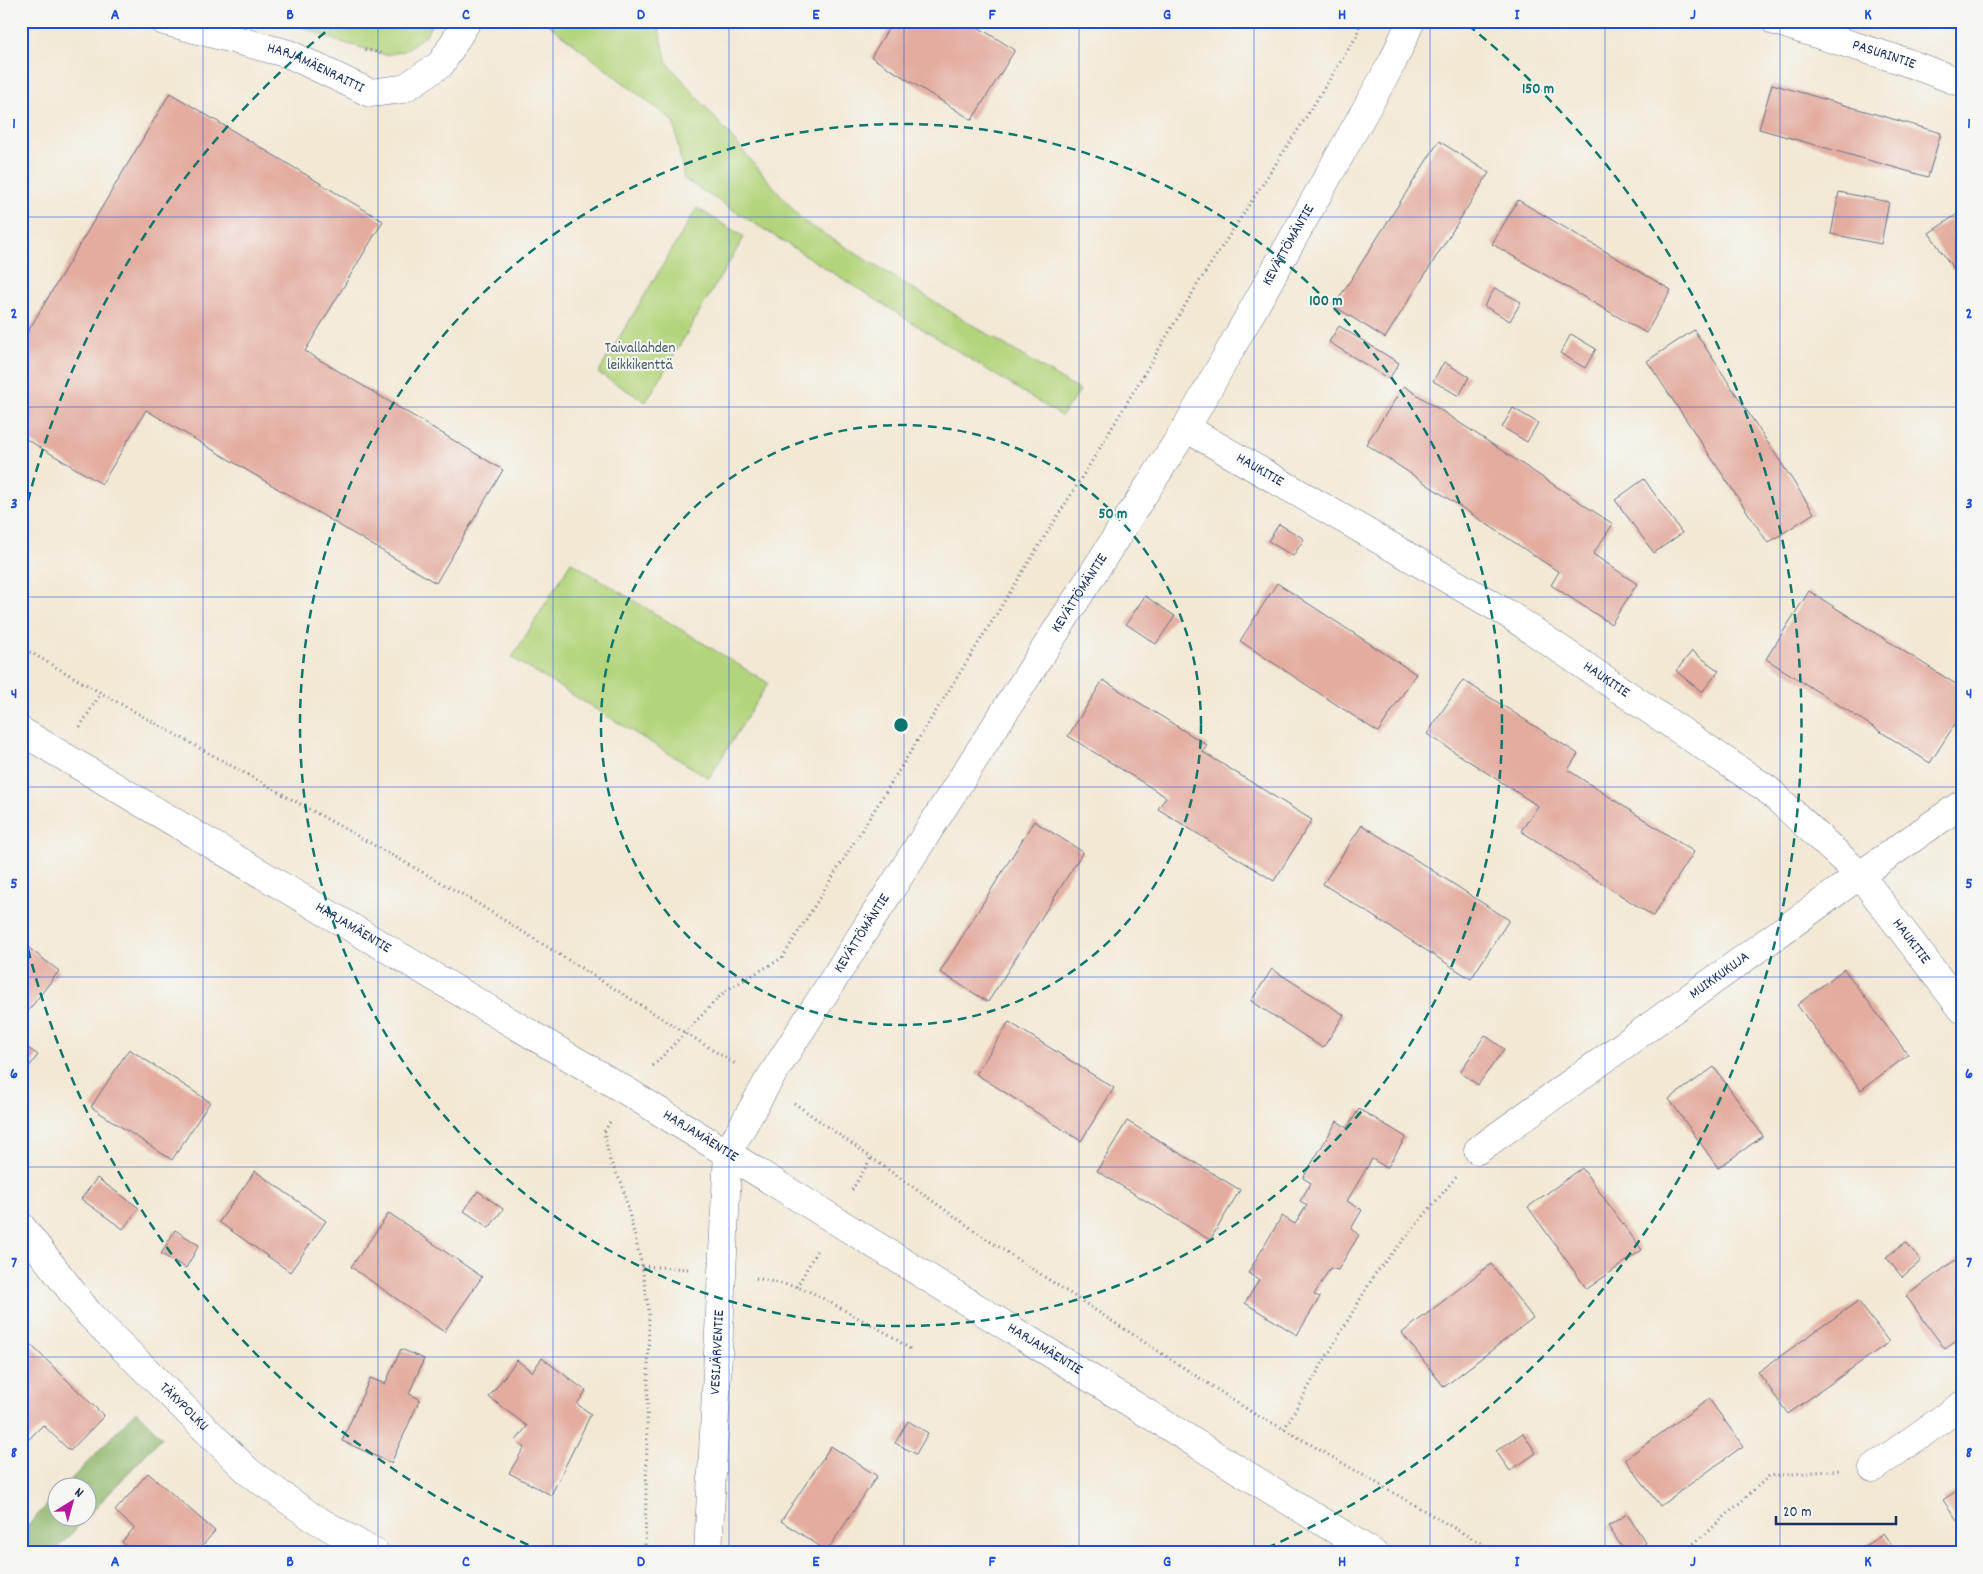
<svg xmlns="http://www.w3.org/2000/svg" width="1983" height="1574" font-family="Dekko,sans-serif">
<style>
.green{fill:#b4d47b;stroke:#68826c}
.forest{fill:#8fb66b;stroke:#557264}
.building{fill:#e3ac9f}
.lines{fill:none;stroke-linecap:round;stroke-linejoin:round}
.minor-casing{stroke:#667087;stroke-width:29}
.path{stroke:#667087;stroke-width:3;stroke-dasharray:1 4;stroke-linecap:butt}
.minor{stroke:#fff;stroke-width:28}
.grid{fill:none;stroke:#1d4ed8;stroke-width:1;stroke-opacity:0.55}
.ring{fill:none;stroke:#0f766e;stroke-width:2.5;stroke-dasharray:9 6}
.labels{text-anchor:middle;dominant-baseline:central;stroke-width:4;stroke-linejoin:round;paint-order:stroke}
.street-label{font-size:15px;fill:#1b2f5e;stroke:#f6f6f2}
.park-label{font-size:15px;fill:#415865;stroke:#f6f6f2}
.centre{fill:#0f766e;stroke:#f6f6f2;stroke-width:2.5}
.ring-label{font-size:15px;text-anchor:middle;font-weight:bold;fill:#0f766e;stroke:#f6f6f2;stroke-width:4;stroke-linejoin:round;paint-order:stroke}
.neatline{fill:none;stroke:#1d4ed8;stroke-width:2}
.grid-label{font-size:16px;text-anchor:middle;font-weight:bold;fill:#1d4ed8}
</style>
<rect width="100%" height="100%" fill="#f6f6f2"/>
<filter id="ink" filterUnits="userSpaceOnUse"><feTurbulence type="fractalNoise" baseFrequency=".02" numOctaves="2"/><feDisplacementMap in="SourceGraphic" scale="10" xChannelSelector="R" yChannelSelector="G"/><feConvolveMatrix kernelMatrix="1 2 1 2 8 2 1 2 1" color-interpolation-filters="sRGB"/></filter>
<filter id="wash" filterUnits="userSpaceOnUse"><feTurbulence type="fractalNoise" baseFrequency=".0096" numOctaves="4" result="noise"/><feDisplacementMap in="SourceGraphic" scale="20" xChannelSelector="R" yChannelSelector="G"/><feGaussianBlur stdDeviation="1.12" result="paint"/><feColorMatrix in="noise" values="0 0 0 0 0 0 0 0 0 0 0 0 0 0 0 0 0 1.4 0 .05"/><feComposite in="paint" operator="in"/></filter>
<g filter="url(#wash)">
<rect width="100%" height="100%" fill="#f2e8d4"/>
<!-- green -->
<path class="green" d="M289,21H433L426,35L404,51L386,55L334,40Z
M544,21H657L667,62L803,221L1080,391L1061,416L684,179L674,122Z
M697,208L744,237L646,402L598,373Z
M571,562L768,683L709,778L512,658Z"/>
<!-- forest -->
<path class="forest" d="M136,1411L162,1437L88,1516V1486H65Z
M57,1494L58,1516L87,1517L53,1553H21V1533Z"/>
<g id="blocks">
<!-- building -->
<path class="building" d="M893,21H968L1015,50L972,120L871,57Z
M1772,84L1941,133L1928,177L1759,129Z
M170,93L383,221L305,351L503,470L436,583L146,410L102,484L21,436V343Z
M1439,141L1489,173L1385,338L1334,306Z
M1839,192L1889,202L1881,244L1831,234Z
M1518,200L1671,290L1646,333L1492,244Z
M1962,211V282L1929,233Z
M1495,288L1521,302L1510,321L1484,306Z
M1339,326L1399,363L1389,379L1329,342Z
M1694,330L1814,513L1768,543L1647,361Z
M1571,334L1596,349L1585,368L1560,353Z
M1444,362L1469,377L1459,396L1433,381Z
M1404,386L1613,524L1593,554L1637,584L1611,624L1551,585L1559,572L1366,444Z
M1513,408L1538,423L1527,442L1502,427Z
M1644,479L1682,533L1654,553L1615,500Z
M1279,524L1304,539L1293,556L1268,541Z
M1277,583L1416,674L1378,732L1240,641Z
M1809,591L1962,688V713L1930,763L1766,659Z
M1145,596L1175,616L1156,644L1126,624Z
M1692,651L1719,671L1702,692L1676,671Z
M1103,680L1207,745L1203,752L1312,820L1274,881L1158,809L1166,797L1068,736Z
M1463,680L1578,754L1568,770L1694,852L1653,916L1521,831L1538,806L1427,734Z
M1034,821L1083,852L988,1002L940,972Z
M1362,825L1509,920L1471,979L1323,884Z
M1962,870V880L1957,874Z
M21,942L59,971L21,1020Z
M1272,969L1344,1015L1323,1048L1251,1001Z
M1844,969L1908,1055L1861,1090L1797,1005Z
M1009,1022L1114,1088L1081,1141L976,1074Z
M1485,1035L1504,1049L1478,1085L1460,1072Z
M21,1043L38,1055L21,1077Z
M129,1049L210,1102L172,1160L91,1107Z
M1714,1067L1763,1136L1718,1168L1669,1099Z
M1359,1109L1406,1137L1387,1168L1372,1159L1347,1201L1362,1210L1351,1229L1359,1235L1338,1270L1330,1268L1314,1295L1320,1297L1297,1335L1245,1303L1259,1280L1248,1273L1282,1216L1295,1224L1307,1205L1300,1201L1311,1183L1303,1178L1337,1121L1347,1128Z
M1127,1121L1240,1190L1210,1240L1097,1171Z
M1582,1168L1642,1250L1587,1289L1528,1207Z
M255,1171L326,1221L290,1272L219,1222Z
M97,1178L139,1208L123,1229L81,1199Z
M478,1191L503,1209L489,1228L464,1211Z
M389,1213L482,1277L444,1332L351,1267Z
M175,1230L199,1245L186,1268L161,1254Z
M1906,1242L1921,1261L1902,1277L1886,1257Z
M1962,1255V1337L1945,1349L1906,1296Z
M1491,1264L1533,1318L1444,1387L1402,1333Z
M1858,1301L1889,1342L1788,1414L1758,1372Z
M31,1345L104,1416L70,1451L43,1425L21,1447V1355Z
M401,1349L424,1359L409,1394L420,1399L391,1463L342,1441L370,1378L385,1384Z
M542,1358L586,1391L577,1404L591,1414L551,1495L509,1473L524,1448L516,1441L527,1426L489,1397L517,1360L532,1372Z
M1709,1399L1743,1446L1660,1506L1625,1459Z
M908,1421L928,1433L916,1454L895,1443Z
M1523,1433L1536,1453L1510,1471L1496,1451Z
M831,1446L877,1476L827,1551L781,1521Z
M148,1473L215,1531L196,1553H134L122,1542L134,1528L115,1511Z
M1962,1487V1527L1943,1500Z
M1627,1514L1646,1543L1631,1553H1626L1608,1526Z
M1883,1533L1897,1553H1856Z"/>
</g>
</g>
<g filter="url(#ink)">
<use href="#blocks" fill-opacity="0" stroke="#667087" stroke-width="1"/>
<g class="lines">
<defs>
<g id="minor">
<path id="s1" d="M164,21L289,54L370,93L403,89L441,64L467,21"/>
<path id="s2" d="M1775,21L1903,61L1962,83"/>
<path id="s3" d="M1186,428L1508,614L1767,789L1860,875L1962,1009"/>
<path id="s4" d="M21,731L628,1092L1373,1553"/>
<path id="s5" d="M1478,1150L1860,875L1962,804"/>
<path id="s6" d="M21,1226L90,1315L250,1473L312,1517L375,1553"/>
<path d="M1873,1468L1962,1405"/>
<path id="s7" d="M708,1553L728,1152L767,1083L1186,428L1393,61L1411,21"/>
</g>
</defs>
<!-- minor casing -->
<use href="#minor" class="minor-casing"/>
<!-- path -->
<path class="path" d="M365,49L383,54
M21,647L101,693L467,897L737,1065
M80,727L101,693
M653,1066L725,991L782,958L1095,456L1199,282L1303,122L1356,37L1361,21
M794,1103L985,1238L1256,1415L1284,1429L1497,1553
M610,1122L604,1132L610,1161L622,1184L642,1266L649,1313L645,1553
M852,1190L871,1158
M642,1266L688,1269
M756,1278L797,1287L813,1293L890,1335L910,1349
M797,1287L817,1250
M1284,1429L1375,1274L1457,1176
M1682,1553L1709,1531L1769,1476L1840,1470"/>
<!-- minor -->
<use href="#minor" class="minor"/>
</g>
</g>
<!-- grid -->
<path class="grid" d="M203,21V1553M378,21V1553M553,21V1553M729,21V1553M904,21V1553M1079,21V1553M1254,21V1553M1430,21V1553M1605,21V1553M1780,21V1553M21,217H1962M21,407H1962M21,597H1962M21,787H1962M21,977H1962M21,1167H1962M21,1357H1962"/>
<!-- distance rings -->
<g class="ring">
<circle cx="901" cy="725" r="300"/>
<circle cx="901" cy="725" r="601"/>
<path d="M542 1551A901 901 0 0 1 21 920M21 530A901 901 0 0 1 334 25M1468 25A901 901 0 0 1 1260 1551"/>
</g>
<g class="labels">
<!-- street labels -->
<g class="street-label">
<text stroke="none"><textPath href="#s2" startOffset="114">PASURINTIE</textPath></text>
<text stroke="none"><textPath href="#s1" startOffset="159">HARJAMÄENRAITTI</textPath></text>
<text stroke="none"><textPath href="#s7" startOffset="1468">KEVÄTTÖMÄNTIE</textPath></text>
<text stroke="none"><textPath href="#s3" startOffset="85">HAUKITIE</textPath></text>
<text stroke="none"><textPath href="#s7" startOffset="1062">KEVÄTTÖMÄNTIE</textPath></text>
<text stroke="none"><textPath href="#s3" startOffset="490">HAUKITIE</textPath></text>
<text stroke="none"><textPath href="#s4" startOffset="386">HARJAMÄENTIE</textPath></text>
<text stroke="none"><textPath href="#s7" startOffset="658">KEVÄTTÖMÄNTIE</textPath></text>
<text stroke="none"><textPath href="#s3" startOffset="895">HAUKITIE</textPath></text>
<text stroke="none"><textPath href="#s5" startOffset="298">MUIKKUKUJA</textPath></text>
<text stroke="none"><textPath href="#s4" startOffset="791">HARJAMÄENTIE</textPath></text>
<text stroke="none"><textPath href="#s4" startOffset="1196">HARJAMÄENTIE</textPath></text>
<text stroke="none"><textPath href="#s7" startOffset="201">VESIJÄRVENTIE</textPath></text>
<text stroke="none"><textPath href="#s6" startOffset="244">TÄKYPOLKU</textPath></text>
</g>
<!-- park labels -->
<g class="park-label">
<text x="640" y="349">Taivallahden<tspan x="640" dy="17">leikkikenttä</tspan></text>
</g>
</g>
<circle cx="901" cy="725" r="8" class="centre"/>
<g class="ring-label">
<text x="1538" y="93">150 m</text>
<text x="1326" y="305">100 m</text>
<text x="1113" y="518">50 m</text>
</g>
<!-- margin -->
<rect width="1983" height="1574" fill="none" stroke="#f6f6f2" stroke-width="55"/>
<!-- north arrow -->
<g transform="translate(72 1502) rotate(37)"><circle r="24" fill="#f6f6f2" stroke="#9ea6b7"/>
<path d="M0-4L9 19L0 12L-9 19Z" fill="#b5179e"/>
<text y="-8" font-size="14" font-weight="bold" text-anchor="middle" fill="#1b2f5e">N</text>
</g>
<!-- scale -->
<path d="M1776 1516v8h120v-8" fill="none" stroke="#1b2f5e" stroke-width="2.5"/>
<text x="1783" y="1516" font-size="15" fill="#1b2f5e" stroke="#f6f6f2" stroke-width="4" paint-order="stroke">20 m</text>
<rect x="28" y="28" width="1928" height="1518" class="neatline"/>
<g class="grid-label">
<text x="115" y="19">A</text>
<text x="290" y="19">B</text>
<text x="466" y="19">C</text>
<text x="641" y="19">D</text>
<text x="816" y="19">E</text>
<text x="992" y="19">F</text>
<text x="1167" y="19">G</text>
<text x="1342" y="19">H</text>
<text x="1517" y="19">I</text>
<text x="1693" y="19">J</text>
<text x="1868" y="19">K</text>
<text x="14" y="128">1</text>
<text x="1969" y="128">1</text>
<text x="14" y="318">2</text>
<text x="1969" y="318">2</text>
<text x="14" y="508">3</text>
<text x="1969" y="508">3</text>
<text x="14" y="698">4</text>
<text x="1969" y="698">4</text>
<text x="14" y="888">5</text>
<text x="1969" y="888">5</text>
<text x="14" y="1078">6</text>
<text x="1969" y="1078">6</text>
<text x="14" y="1267">7</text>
<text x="1969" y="1267">7</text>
<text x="14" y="1457">8</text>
<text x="1969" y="1457">8</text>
<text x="115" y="1566">A</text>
<text x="290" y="1566">B</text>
<text x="466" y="1566">C</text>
<text x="641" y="1566">D</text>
<text x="816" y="1566">E</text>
<text x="992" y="1566">F</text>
<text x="1167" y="1566">G</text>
<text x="1342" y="1566">H</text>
<text x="1517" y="1566">I</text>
<text x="1693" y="1566">J</text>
<text x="1868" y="1566">K</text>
</g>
</svg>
